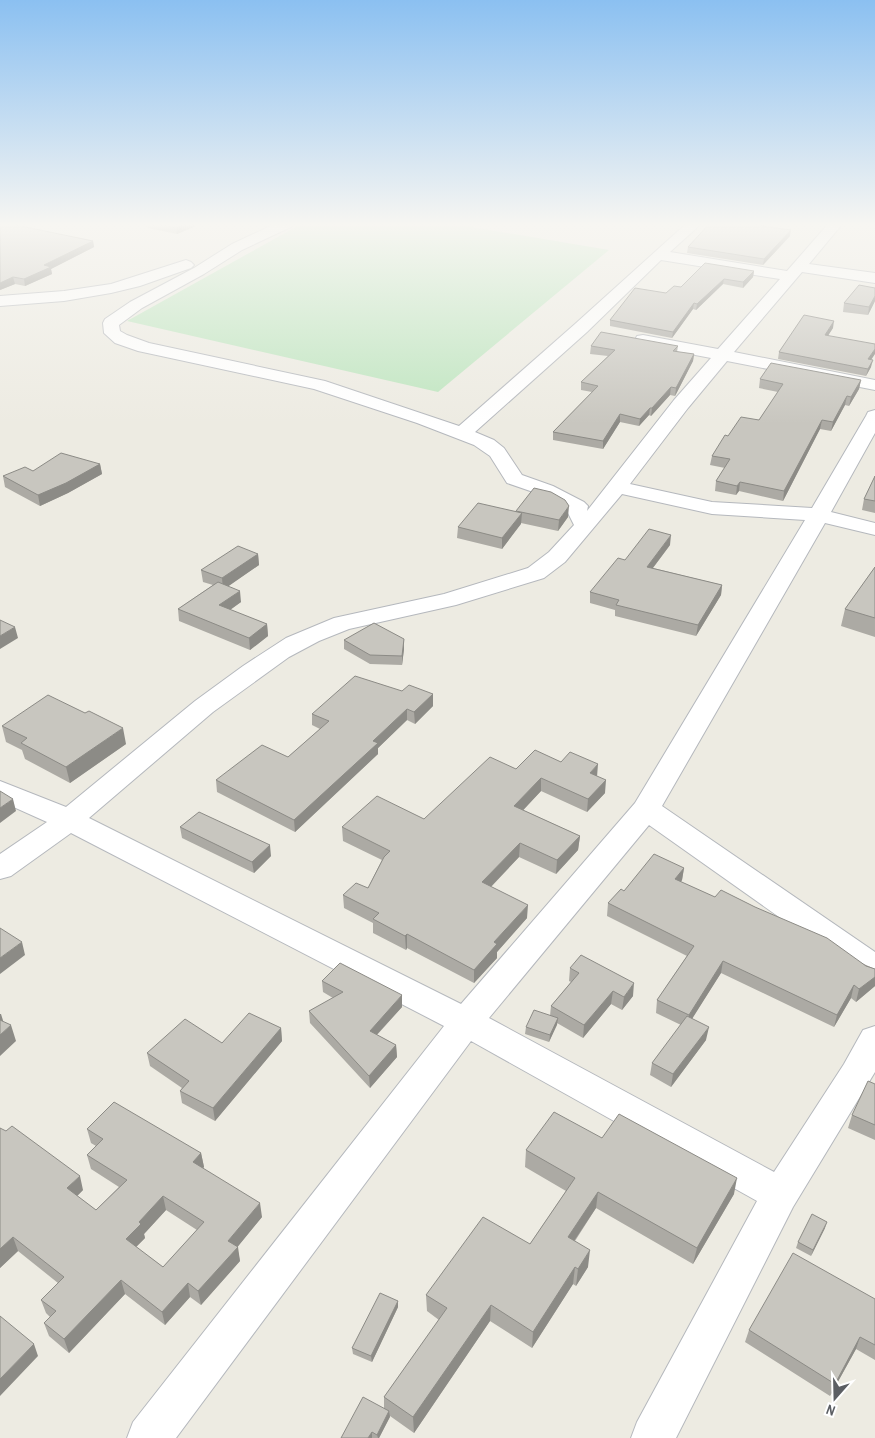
<svg xmlns="http://www.w3.org/2000/svg" width="875" height="1438" font-family="'Archivo Narrow',sans-serif">
<style>
.green{fill:#bee5bf}
.lines{fill:none;stroke-linecap:round;stroke-linejoin:round}
.minor-casing{stroke:#b5b8bd;stroke-width:2}
.minor{fill:#fff;fill-rule:evenodd}
.wall{fill:#acaaa4;fill-rule:evenodd}
.shaded-wall{fill:#8c8b86}
.building{fill:#c8c6bf;stroke:#8c8b86;fill-rule:evenodd}
</style>
<rect width="100%" height="100%" fill="#edebe2"/>
<!-- green -->
<path class="green" d="M303,223H448L609,250L438,392L127,321Z"/>
<g class="lines">
<defs>
<path id="minor" d="M277,223H295L293,226L242,250L204,274L142,308L119,325L120,331L127,335L149,343L325,381L459,426L575,324L687,223H702L670,252L787,271L829,223H843L809,264L875,273V283L802,272L734,352L875,380V390L727,361L688,408L630,484L712,502L812,508L866,416L868,412L875,410V433L831,512L875,523V535L825,523L662,806L875,952V980L864,977L649,825L489,1018L774,1172L844,1064L863,1030L875,1026V1072L793,1207L676,1438H631L637,1422L757,1201L471,1041L176,1438H127L133,1422L444,1026L71,833L11,876L0,879V854L47,822L0,801V781L66,807L195,701L243,666L286,638L334,618L444,594L528,568L549,552L574,525L566,509L539,494L507,483L490,456L474,445L417,423L314,389L138,351L115,343L104,333L103,323L105,319L130,302L194,268L232,244ZM661,260L780,279L718,349L643,335L637,336L635,340L637,344L711,358L674,400L587,511L588,506L584,502L553,486L522,475L504,448L494,440L475,432L587,332ZM622,494L712,514L805,520L635,803L461,1004L89,818L213,712L289,657L319,641L349,629L456,605L544,578L565,562Z
M186,260L191,262L194,265L191,268L140,286L111,293L64,301L0,306V296L64,291L111,284Z"/>
</defs>
<!-- minor casing -->
<use href="#minor" class="minor-casing"/>
<!-- minor -->
<use href="#minor" class="minor"/>
</g>
<!-- wall -->
<path class="wall" d="M0,223L93,241L94,247L51,269L52,274L25,286L15,284L0,290Z
M147,223H203L177,234L148,228Z
M769,223L765,227L790,236L763,265L687,253L688,247Z
M754,271L753,277L743,288L723,284L696,310L693,309L672,338L610,326V320L666,293L681,287Z
M875,288V301L868,315L843,312L844,303Z
M833,328L828,335L871,367L866,376L778,359L779,352Z
M591,346H678L677,352L694,354L693,361L675,396L670,395L651,416L649,415L639,426L620,422L603,449L553,440V432L592,392L581,390V382L608,356L590,354Z
M760,379L861,380L859,389L849,406L845,405L831,431L820,429L783,501L739,491L736,495L715,491L716,481L725,468L710,465L712,456L728,436L759,420L778,392L759,388Z
M100,464L102,474L68,493L40,506L5,487L3,476Z
M875,476V513L862,510L864,499Z
M516,511L568,517L558,531L521,523L502,549L457,538L458,527Z
M670,545L653,568L722,585L721,595L696,636L615,616V610L590,603V592L625,560Z
M258,554L259,565L228,586L241,602L230,610L267,624L268,636L250,650L179,621L178,609L213,585L203,582L201,570Z
M875,567V637L841,626L845,609Z
M404,639V649L402,665L370,664L344,649V640Z
M402,691L433,694V706L415,724L407,720L378,748V754L295,832L217,792L216,780L288,757L320,729L312,725V714Z
M2,726L126,744L70,783L25,759L22,750L6,742Z
M516,769L597,776L605,793L587,812L541,791L523,810L580,836L578,850L556,874L519,857L491,887L527,918L497,952V958L474,983L407,948L406,950L373,933V923L344,908L343,895L368,888L382,860L343,841L342,827L424,819Z
M180,827L271,856L254,873L182,838Z
M684,868L682,880L681,882L875,969V986L856,1002L851,998L834,1027L721,973L692,1018L706,1040L671,1087L650,1075L652,1063L681,1025L656,1013L657,1000L687,956L607,916L608,903L624,891Z
M570,968L633,996L622,1010L611,1004L583,1038L557,1023L549,1042L525,1034L526,1027L550,1016L551,1006L571,982L569,981Z
M322,981L402,1007L377,1035L396,1045L397,1057L370,1088L310,1023L309,1011L333,998L323,992Z
M281,1028L282,1041L215,1121L182,1103L180,1091L182,1088L150,1066L147,1053L222,1043Z
M875,1084V1140L848,1128L852,1115Z
M0,1128L83,1190L77,1196L96,1210L119,1187L91,1169L87,1155L96,1146L91,1143L87,1129L201,1153L204,1167L203,1168L262,1217L237,1247L240,1261L201,1305L190,1297L165,1325L125,1294L69,1353L49,1336L44,1323L50,1317L46,1313L41,1300L58,1283L18,1251L0,1268ZM166,1210L197,1230L163,1267L136,1247L145,1238L144,1234Z
M602,1138L734,1194L693,1264L596,1208L575,1241L588,1267L576,1286L573,1284L532,1348L490,1321L414,1433L390,1416L379,1438H341L384,1408V1397L439,1320L427,1311L426,1295L530,1244L566,1191L525,1167L526,1150Z
M825,1228L811,1256L796,1248L798,1242Z
M875,1299V1360L856,1349L830,1396L745,1342L749,1330Z
M398,1301V1307L372,1362L353,1354L352,1348Z"/>
<!-- shaded-wall -->
<path class="shaded-wall" d="M187,223H203L177,234L176,228Z
M764,223H769L760,232L761,226Z
M791,230L790,236L763,265L764,259Z
M93,241L94,247L51,269L52,274L25,286L24,279L44,265Z
M754,271L753,277L743,288V282Z
M13,277L15,284L0,290V283Z
M724,279L723,284L696,310L697,304Z
M875,296V301L868,315L869,307Z
M694,303L693,309L672,338L673,332Z
M834,321L833,328L824,342L825,335Z
M875,349V354L867,366L868,359Z
M694,354L693,361L675,396L676,388Z
M873,360L871,367L866,376L868,369Z
M861,380L859,389L849,406L851,397Z
M671,387L670,395L651,416L652,408Z
M847,396L845,405L831,431L833,422Z
M650,408L649,415L639,426L640,419Z
M620,414V422L603,449V441Z
M822,420L820,429L783,501L784,491Z
M100,464L102,474L68,493L40,506L38,495Z
M740,482L739,491L736,495L737,486Z
M569,506L568,517L558,531L559,520Z
M522,513L521,524L502,549V538Z
M671,535L670,545L646,577L647,567Z
M258,554L259,565L223,590L222,578Z
M722,585L721,595L696,636L698,625Z
M240,591L241,602L220,617L219,605Z
M267,624L268,636L250,650L249,638Z
M15,627L18,638L0,649V636Z
M404,639V649L402,665V656Z
M433,694V706L415,724L414,712Z
M407,709V720L378,748V754L295,832L294,820L373,741Z
M123,728L126,744L70,783L66,767Z
M598,764L597,777L590,773Z
M541,778V791L514,820V806Z
M606,780L605,793L587,812L588,799Z
M13,799L16,811L0,823V808Z
M580,836L578,850L556,874L557,860Z
M520,843L519,857L482,896V882Z
M270,845L271,856L254,873L252,862Z
M684,868L682,880L673,891L675,879Z
M528,905L527,918L497,952V958L474,983V970L494,942Z
M407,934V948L406,950L405,936Z
M22,942L25,955L0,974V958Z
M723,961L721,973L687,1027L689,1015Z
M875,977V986L856,1002L859,989Z
M634,983L633,996L622,1010L624,997Z
M854,985L851,998L834,1027L837,1015Z
M613,991L611,1004L583,1038L584,1025Z
M402,995V1007L370,1042V1031Z
M0,1014H1L6,1030L0,1029Z
M558,1018L557,1025L549,1042L550,1035Z
M11,1025L16,1041L0,1056V1035Z
M709,1027L706,1040L671,1087L673,1074Z
M281,1028L282,1041L215,1121L213,1108Z
M396,1045L397,1057L370,1088L369,1076Z
M201,1153L204,1167L196,1176L193,1162Z
M80,1176L83,1190L71,1202L67,1188Z
M737,1178L734,1194L693,1264L697,1248Z
M598,1192L596,1208L566,1253L568,1237Z
M163,1196L166,1210L144,1234L145,1238L130,1253L126,1239L139,1222Z
M260,1203L262,1217L231,1255L228,1241Z
M827,1222L825,1228L811,1256L813,1250Z
M13,1237L18,1251L0,1268V1249Z
M238,1247L240,1261L201,1305L198,1291Z
M590,1250L588,1267L576,1286L578,1269Z
M575,1267L573,1284L532,1348L533,1332Z
M121,1280L125,1294L69,1353L64,1339Z
M188,1283L190,1297L165,1325L162,1312Z
M398,1301V1307L372,1362L371,1356Z
M491,1305L490,1321L414,1433L413,1417Z
M860,1337L856,1349L830,1396L835,1384Z
M34,1344L38,1356L0,1396V1379Z
M389,1411L390,1417L379,1438H378L377,1435Z
M372,1432V1438H368Z"/>
<!-- building -->
<path class="building" d="M0,223H6L93,241L44,265L51,267L24,279L13,277L0,283Z
M155,223H187L176,228Z
M710,223H764L761,226L791,230L764,259L688,247Z
M705,263L754,271L743,282L724,279L697,304L694,303L673,332L610,320L635,288L666,293L674,286L681,287Z
M859,285L875,288V296L869,307L844,303Z
M804,315L834,321L825,335L875,344V349L868,359L873,360L868,369L779,352Z
M601,332L678,346L673,351L694,354L676,388L671,387L652,408H650L640,419L620,414L603,441L553,432L598,386L581,382L615,350L591,346Z
M771,363L861,380L851,397L847,396L833,422L822,420L784,491L740,482L737,486L716,481L730,459L712,456L725,435L728,436L741,417L759,420L783,384L760,379Z
M61,453L100,464L66,483L38,495L3,476L25,467L33,471Z
M875,476V501L864,499Z
M534,488L551,492L565,500L569,506L559,520L516,511Z
M478,503L522,513L502,538L458,527Z
M649,529L671,535L647,567L722,585L698,625L616,605L619,600L590,592L618,558L625,560Z
M238,546L258,554L222,578L201,570Z
M875,567V618L845,609Z
M218,582L240,591L219,605L267,624L249,638L178,609Z
M0,620L15,627L0,636Z
M374,623L404,639L402,656L370,655L344,640Z
M355,676L402,691L409,685L433,694L414,712L407,709L373,741L378,743L294,820L216,780L262,745L288,757L329,721L312,714Z
M48,695L85,713L89,711L123,728L66,767L21,743L27,738L2,726Z
M535,750L561,762L570,752L598,764L590,773L606,780L588,799L541,778L514,806L580,836L557,860L520,843L482,882L528,905L494,942L497,944L474,970L407,934L405,936L373,919L379,913L343,895L356,883L368,888L384,857L390,851L342,827L377,796L424,819L490,757L516,769Z
M0,791L13,799L0,808Z
M199,812L270,845L252,862L180,827Z
M654,854L684,868L675,879L715,897L721,890L755,907L827,938L866,966L875,969V977L859,989L854,985L837,1015L723,961L689,1015L657,1000L694,946L608,903L621,889L624,891Z
M0,928L22,942L0,958Z
M581,955L634,983L624,997L613,991L584,1025L551,1006L579,973L570,968Z
M340,963L402,995L370,1031L396,1045L369,1076L309,1011L343,992L322,981Z
M534,1010L558,1018L550,1035L526,1027Z
M249,1013L281,1028L213,1108L180,1091L189,1081L147,1053L185,1019L222,1043Z
M687,1016L709,1027L673,1074L652,1063Z
M0,1020L11,1025L0,1035Z
M868,1081L875,1084V1125L852,1115Z
M114,1102L201,1153L193,1162L260,1203L228,1241L238,1247L198,1291L188,1283L162,1312L121,1280L64,1339L44,1323L56,1311L41,1300L64,1277L13,1237L0,1249V1128L6,1131L12,1126L80,1176L67,1188L96,1210L127,1180L87,1155L103,1139L87,1129ZM163,1196L204,1222L163,1267L126,1239L141,1224L139,1222Z
M554,1112L602,1138L619,1114L737,1178L697,1248L598,1192L568,1237L590,1250L578,1269L575,1267L533,1332L491,1305L413,1417L384,1397L447,1308L426,1295L483,1217L530,1244L575,1178L526,1150Z
M812,1214L827,1222L813,1250L798,1242Z
M793,1253L875,1299V1345L860,1337L835,1384L749,1330Z
M380,1293L398,1301L371,1356L352,1348Z
M0,1316L34,1344L0,1379Z
M363,1397L389,1411L377,1435L372,1432L368,1438H341Z"/>
<!-- sky -->
<linearGradient id="sky" x2="0" y2="1"><stop stop-color="#8bc0f1"/><stop offset="0.53" stop-color="#f7f6f2"/><stop offset="1" stop-color="#f7f6f2" stop-opacity="0"/></linearGradient>
<rect width="875" height="424" fill="url(#sky)"/>
<!-- north arrow -->
<g transform="translate(835 1398) rotate(200)" stroke="#ffffff" stroke-width="4" paint-order="stroke">
<path d="M0-4L9 19L0 12L-9 19Z" fill="#5b5e63"/>
<text y="-8" font-size="14" font-weight="bold" text-anchor="middle" fill="#5b5e63">N</text>
</g>
</svg>
